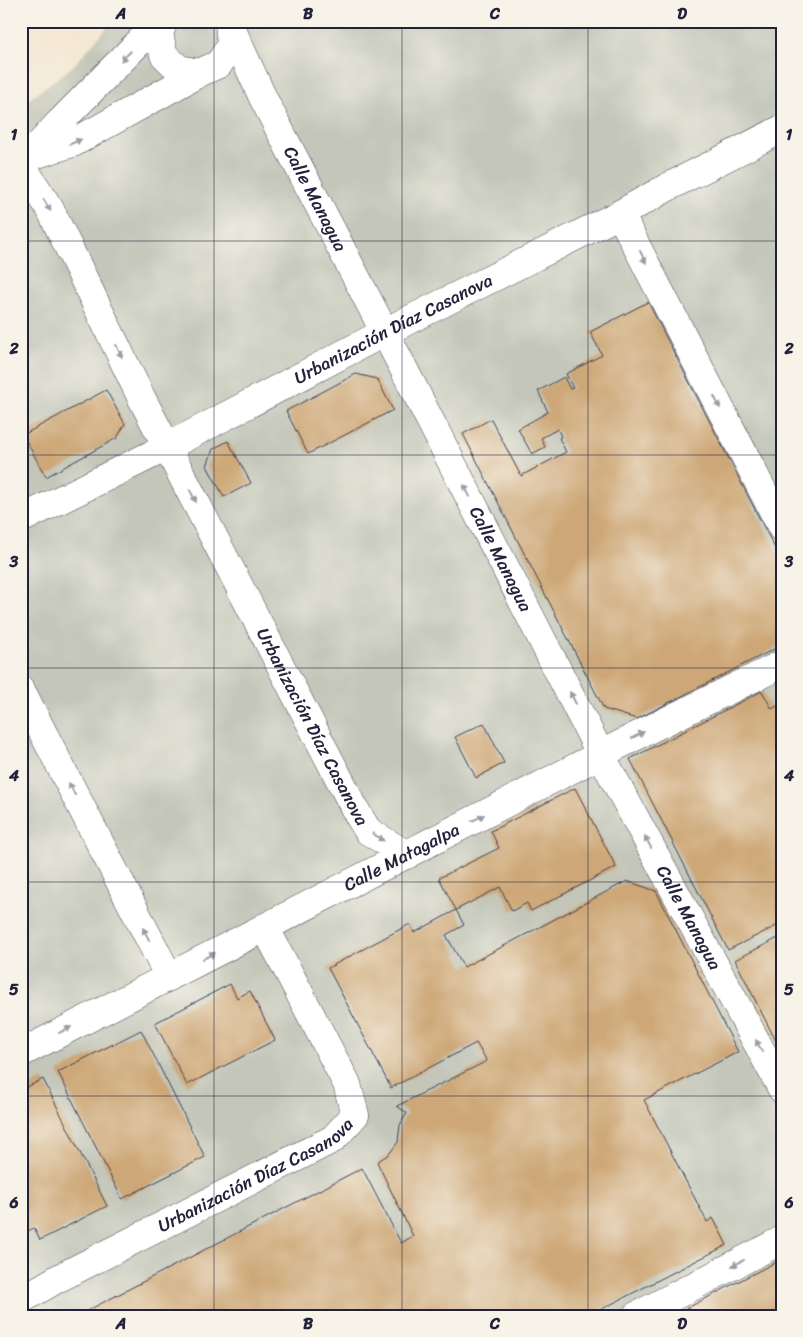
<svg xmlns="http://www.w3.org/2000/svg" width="803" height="1337" font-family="Sriracha,sans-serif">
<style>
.industrial{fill:#c3c6b9}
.building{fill:#cda777}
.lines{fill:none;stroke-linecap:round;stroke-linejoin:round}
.minor-casing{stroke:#424052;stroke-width:29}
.minor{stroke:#fff;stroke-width:28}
.oneway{fill:#9c9ca7}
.grid{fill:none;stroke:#22223b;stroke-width:1;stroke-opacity:0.55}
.labels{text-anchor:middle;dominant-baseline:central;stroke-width:4;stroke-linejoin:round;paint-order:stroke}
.street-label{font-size:18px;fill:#22223b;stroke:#f7f3e8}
.neatline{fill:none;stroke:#22223b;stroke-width:2}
.grid-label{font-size:16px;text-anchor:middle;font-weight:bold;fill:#22223b}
</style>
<rect width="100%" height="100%" fill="#f7f3e8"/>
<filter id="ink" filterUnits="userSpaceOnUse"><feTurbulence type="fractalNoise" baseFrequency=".02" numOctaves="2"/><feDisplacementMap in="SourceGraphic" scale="10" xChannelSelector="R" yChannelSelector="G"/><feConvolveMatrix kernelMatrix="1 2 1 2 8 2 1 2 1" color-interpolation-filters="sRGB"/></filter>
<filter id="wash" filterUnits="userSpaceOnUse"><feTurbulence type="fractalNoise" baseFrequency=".0096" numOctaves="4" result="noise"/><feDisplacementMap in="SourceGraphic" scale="20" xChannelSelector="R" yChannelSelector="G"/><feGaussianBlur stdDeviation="1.12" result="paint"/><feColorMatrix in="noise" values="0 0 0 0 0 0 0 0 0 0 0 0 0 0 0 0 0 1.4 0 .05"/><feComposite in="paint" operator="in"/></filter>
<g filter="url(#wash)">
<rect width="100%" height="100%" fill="#f4e7d2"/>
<!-- industrial -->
<path class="industrial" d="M113,21H782V1316H21V105L72,67Z"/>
<g id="blocks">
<!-- building -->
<path class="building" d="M648,302L782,562V645L637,719L604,709L463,434L491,419L521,476L566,452L559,438L561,437L558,429L541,438L545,447L532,454L518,429L548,412L538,391L564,377L570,389L573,388L566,374L602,355L590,332Z
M356,374L377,379L393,410L308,454L286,411Z
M106,390L125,424L117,438L46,477L23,435Z
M228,441L251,483L224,497L207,466L213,449Z
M762,691L772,709L782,703V923L728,950L630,759Z
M484,723L504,763L476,778L455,737Z
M575,788L616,867L531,911L527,903L512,911L500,887L456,910L439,878L499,848L491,831Z
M627,881L656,891L738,1052L644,1100L707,1222L713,1218L727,1245L588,1316H77L362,1168L401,1243L413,1236L377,1162L389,1154L398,1142L400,1125L407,1113L397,1106L487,1061L476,1043L391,1088L328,968L410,924L414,933L456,910L464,925L446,935L464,967Z
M782,936V1053L735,960Z
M230,984L237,998L250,991L275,1040L187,1085L155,1023Z
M141,1030L205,1157L122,1199L58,1072Z
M43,1079L107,1206L40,1240L34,1228L21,1234V1090Z
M782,1259V1316H672L745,1278Z"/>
</g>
</g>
<g filter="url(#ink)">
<use href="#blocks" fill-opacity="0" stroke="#424052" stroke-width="1"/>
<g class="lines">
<defs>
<g id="minor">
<path d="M164,21L159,34L164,55L179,69L199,73"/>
<path id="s1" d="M229,23L263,98L410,381L601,755L782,1089"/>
<path d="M28,157L60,122L160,21"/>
<path d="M21,162L28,157L73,143L199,73L219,64L231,45L229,23"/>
<path id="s2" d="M21,164L50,209L140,395L356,811L368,831L407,855"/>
<path d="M620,214L782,528"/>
<path id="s3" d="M21,519L167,447L385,332L620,214L668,187L782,129"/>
<path d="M21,690L169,977"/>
<path id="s4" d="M21,1053L652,728L782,664"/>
<path id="s5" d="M21,1300L57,1279L333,1139L355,1115L347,1084L265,927"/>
<path d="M636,1316L782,1240"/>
</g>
</defs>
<!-- minor casing -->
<use href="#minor" class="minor-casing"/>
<!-- minor -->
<use href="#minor" class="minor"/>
</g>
<!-- one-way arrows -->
<defs><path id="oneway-solid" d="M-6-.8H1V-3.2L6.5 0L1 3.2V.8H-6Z" transform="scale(1.25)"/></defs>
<g class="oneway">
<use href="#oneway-solid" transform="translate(126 56) rotate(135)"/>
<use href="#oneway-solid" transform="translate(75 142) rotate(-24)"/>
<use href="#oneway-solid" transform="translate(47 205) rotate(59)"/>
<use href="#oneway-solid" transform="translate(643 257) rotate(63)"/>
<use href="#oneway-solid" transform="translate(119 351) rotate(64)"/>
<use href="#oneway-solid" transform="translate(717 402) rotate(63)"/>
<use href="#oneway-solid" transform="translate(467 491) rotate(-117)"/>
<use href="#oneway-solid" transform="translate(193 496) rotate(62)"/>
<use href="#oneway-solid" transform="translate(573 698) rotate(-117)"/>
<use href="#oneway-solid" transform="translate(638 735) rotate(-27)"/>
<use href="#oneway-solid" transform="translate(72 789) rotate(-117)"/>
<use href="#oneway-solid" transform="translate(478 818) rotate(-27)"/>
<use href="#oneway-solid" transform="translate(378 837) rotate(33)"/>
<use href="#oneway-solid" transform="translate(648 842) rotate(-118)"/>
<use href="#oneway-solid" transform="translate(146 934) rotate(-118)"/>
<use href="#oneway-solid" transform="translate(209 956) rotate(-27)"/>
<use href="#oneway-solid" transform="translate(65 1030) rotate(-27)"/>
<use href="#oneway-solid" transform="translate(759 1046) rotate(-118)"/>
<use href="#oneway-solid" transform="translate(738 1263) rotate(153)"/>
</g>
</g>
<!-- grid -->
<path class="grid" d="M214,21V1316M402,21V1316M588,21V1316M21,241H782M21,455H782M21,668H782M21,882H782M21,1096H782"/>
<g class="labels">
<!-- street labels -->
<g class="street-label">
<text stroke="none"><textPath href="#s1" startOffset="196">Calle Managua</textPath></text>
<text stroke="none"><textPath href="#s3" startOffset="418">Urbanización Díaz Casanova</textPath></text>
<text stroke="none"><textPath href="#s1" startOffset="601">Calle Managua</textPath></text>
<text stroke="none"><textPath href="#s2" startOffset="634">Urbanización Díaz Casanova</textPath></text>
<text stroke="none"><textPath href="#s4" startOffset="428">Calle Matagalpa</textPath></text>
<text stroke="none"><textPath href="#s1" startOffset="1006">Calle Managua</textPath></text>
<text stroke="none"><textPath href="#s5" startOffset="266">Urbanización Díaz Casanova</textPath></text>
</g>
</g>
<!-- margin -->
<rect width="803" height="1337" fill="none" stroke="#f7f3e8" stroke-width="55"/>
<rect x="28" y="28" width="748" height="1282" class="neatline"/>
<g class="grid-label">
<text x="121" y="19">A</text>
<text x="308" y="19">B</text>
<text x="495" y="19">C</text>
<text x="682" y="19">D</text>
<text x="14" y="140">1</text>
<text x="789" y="140">1</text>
<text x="14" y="354">2</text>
<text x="789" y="354">2</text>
<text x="14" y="567">3</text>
<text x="789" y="567">3</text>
<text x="14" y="781">4</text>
<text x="789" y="781">4</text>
<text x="14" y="995">5</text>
<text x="789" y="995">5</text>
<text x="14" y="1208">6</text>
<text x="789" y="1208">6</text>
<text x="121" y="1329">A</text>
<text x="308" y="1329">B</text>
<text x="495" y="1329">C</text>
<text x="682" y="1329">D</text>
</g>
</svg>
